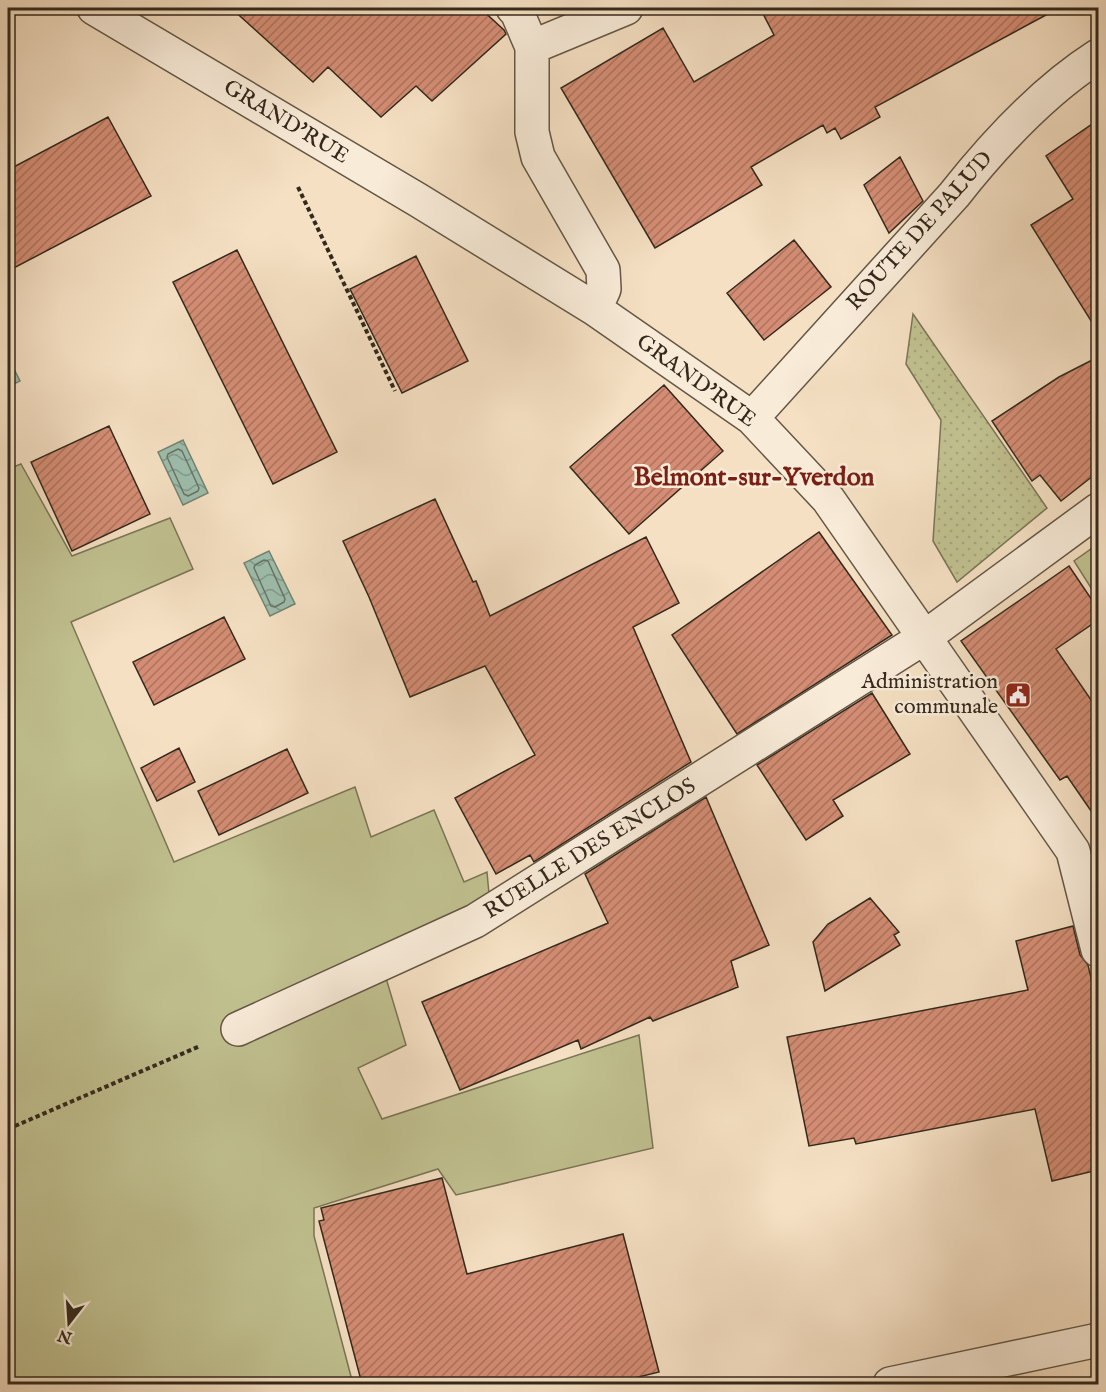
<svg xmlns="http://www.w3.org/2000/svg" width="1106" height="1392" font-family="'IM FELL English',serif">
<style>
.grass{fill:#c1c190;stroke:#7a7556;stroke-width:1.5}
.park{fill:url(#park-dots);stroke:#7a7556;stroke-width:1.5}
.water{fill:url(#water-waves);stroke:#738273;stroke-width:1.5}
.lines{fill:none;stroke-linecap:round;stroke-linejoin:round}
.shore{stroke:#687464;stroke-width:1.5}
.building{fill:url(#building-hatch);stroke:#33291c;stroke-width:1.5}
.minor-casing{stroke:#645746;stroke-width:36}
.path{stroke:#33291c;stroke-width:4;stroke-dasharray:4.5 3;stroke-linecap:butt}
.minor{stroke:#f8ebd8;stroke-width:33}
.labels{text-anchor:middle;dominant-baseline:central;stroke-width:5;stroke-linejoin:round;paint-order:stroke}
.street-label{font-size:22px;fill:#33291c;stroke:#f8ebd8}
.poi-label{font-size:22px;fill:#33291c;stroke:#f8ebd8;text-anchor:end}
.quarter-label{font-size:26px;font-weight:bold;fill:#7a1f14;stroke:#f8ebd8}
</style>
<defs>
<pattern id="park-dots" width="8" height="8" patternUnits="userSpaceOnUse" patternTransform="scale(1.5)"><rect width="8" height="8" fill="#c1c190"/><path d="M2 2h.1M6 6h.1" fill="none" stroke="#a6a67c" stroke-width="1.8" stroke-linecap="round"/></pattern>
<pattern id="water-waves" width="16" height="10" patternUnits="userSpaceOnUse" patternTransform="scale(1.5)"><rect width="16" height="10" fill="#9dbead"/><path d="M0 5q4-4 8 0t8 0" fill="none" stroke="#819a8c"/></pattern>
<pattern id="building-hatch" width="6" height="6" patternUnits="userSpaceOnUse" patternTransform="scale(1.5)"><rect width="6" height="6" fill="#d48d74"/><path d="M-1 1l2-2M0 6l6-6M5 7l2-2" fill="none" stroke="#ad735e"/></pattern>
</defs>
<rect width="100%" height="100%" fill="#f5e0c3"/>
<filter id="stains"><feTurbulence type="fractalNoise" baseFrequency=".00333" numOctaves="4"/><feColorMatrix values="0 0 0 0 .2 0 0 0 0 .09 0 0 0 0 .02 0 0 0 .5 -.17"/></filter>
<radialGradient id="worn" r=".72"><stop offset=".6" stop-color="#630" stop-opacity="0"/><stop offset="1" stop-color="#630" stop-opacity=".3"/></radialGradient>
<!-- grass -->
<path class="grass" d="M21,464L72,556L170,518L193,569L71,622L174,862L355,787L371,837L434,810L464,882L487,872L490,905L380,958L406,1045L358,1068L382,1119L639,1035L653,1148L456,1195L438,1169L314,1208V1236L353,1384H8V469Z
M1098,544V599L1074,561Z"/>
<!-- park -->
<path class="park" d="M913,314L1047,508L957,582L933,541L941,420L906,364Z"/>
<!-- water -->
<path class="water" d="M8,357L20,381L8,387Z
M183,440L208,493L183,505L158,452Z
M269,551L295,604L270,616L244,563Z"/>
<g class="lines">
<!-- shore -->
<path class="shore" d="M178,449L182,451L199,488L198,491L188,496L184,494L167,457L168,454Z
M264,560L268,561L285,599L284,602L275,607L271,606L254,568L255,565Z"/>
</g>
<!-- building -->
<path class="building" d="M231,8H480L504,30L506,34L432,101L416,86L381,117L328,67L313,82Z
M760,8H1059L875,107L880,117L841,139L835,128L827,133L823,125L751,167L762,185L655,248L561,88L663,28L694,82L774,35Z
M108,117L151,196L8,271V170Z
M1098,120V332L1031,225L1073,199L1046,156Z
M900,157L923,201L889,233L864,185Z
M794,240L831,287L764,340L727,293Z
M237,250L337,452L273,484L173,282Z
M416,256L468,361L402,393L350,289Z
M1098,357V472L1061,501L1040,475L1032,481L992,421L1059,377Z
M664,385L723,451L629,534L570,467Z
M109,426L150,514L72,551L31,462Z
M435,499L473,582L476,581L490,616L646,537L679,603L633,627L691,762L534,862L530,855L496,874L455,798L535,755L485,666L410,697L369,597L343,541Z
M819,532L892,635L737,734L672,635Z
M1069,566L1098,609V620L1056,649L1098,710V821L1067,776L1060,780L961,641Z
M224,617L245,659L154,705L133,662Z
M872,693L910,754L833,800L843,816L806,840L757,765Z
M179,748L195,782L157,801L141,768Z
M287,749L308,793L219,835L198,791Z
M706,797L769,945L731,961L738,987L653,1021L650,1017L581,1049L578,1040L460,1090L422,1002L608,923L585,874Z
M870,898L899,932L894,935L900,945L825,991L813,942L828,924Z
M1073,926L1080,955L1088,965L1098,1007V1170L1052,1181L1035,1109L856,1144L854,1138L809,1146L787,1037L1028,990L1016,941Z
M442,1178L467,1274L623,1234L659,1372L610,1384H362L319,1221L324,1220L321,1208Z"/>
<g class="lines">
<defs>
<path id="minor" d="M94,8L418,200L595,309L752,418L828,499L1073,851L1098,950
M513,8L517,12L532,47V132L538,157L603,270L604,289L595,309
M532,47L626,8
M752,418L954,195C995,143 1042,92 1098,56
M238,1029L475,921L925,637L1098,510
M890,1384L1098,1340"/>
</defs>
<!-- minor casing -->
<use href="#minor" class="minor-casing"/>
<!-- path -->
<path class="path" d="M298,187L395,391
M8,1129L200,1046"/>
<!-- minor -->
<use href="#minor" class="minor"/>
</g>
<!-- icons -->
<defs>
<symbol id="civic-square" viewBox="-11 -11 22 22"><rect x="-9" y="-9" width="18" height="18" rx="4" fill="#8f2418" stroke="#f8ebd8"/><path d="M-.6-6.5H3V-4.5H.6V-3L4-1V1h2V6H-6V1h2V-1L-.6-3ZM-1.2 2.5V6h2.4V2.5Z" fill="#fff"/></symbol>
</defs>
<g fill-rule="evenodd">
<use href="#civic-square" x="1003" y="680" width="30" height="30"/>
</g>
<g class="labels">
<!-- street labels -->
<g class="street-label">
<text transform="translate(286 122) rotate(31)">GRAND'RUE</text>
<text transform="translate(920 231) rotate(-48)">ROUTE DE PALUD</text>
<text transform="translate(696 381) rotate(36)">GRAND'RUE</text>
<text transform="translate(590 849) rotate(-32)">RUELLE DES ENCLOS</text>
</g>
<!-- poi labels -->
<g class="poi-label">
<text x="998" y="682">Administration<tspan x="998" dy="25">communale</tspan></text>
</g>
<!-- quarter labels -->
<g class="quarter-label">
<text x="754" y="477">Belmont-sur-Yverdon</text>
</g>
</g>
<!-- margin -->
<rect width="1106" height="1392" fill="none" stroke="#f5e0c3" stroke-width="30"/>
<rect x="9" y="9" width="1088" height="1374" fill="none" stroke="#33291c" stroke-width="3"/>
<rect x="15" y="15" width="1076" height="1362" fill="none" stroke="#33291c" stroke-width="1.5"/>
<!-- north arrow -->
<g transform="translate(69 1323) rotate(197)" stroke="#f8ebd8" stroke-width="4.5" paint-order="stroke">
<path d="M0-4.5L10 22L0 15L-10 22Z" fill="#33291c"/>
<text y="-9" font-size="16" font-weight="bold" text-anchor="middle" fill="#33291c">N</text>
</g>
<rect width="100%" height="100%" filter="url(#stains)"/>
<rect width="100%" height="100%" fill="url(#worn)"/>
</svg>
